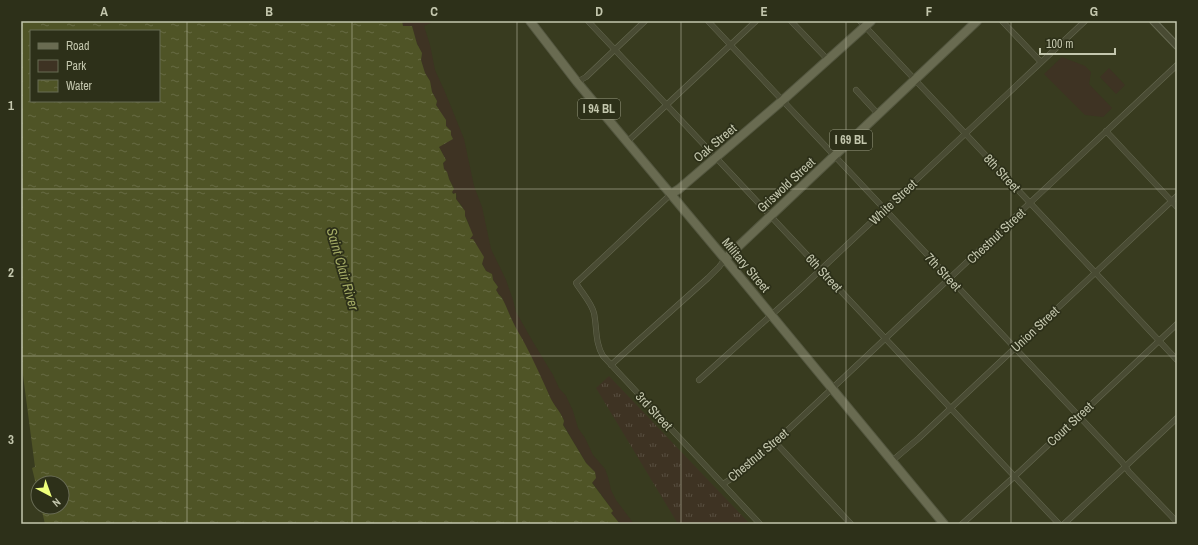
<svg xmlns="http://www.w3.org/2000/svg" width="1198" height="545" font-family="'Archivo Narrow',sans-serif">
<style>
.grass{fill:url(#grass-tufts)}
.park{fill:#3e3323}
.water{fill:url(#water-ripples);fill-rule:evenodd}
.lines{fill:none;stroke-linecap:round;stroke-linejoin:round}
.minor-casing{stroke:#666951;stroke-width:6}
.tertiary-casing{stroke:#666951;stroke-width:8}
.primary-casing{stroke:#545740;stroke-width:10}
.minor{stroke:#494b33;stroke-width:5}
.tertiary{stroke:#494b33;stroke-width:6}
.primary{stroke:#696b51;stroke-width:8}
.grid{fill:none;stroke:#c4c7ae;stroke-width:1;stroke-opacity:0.55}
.labels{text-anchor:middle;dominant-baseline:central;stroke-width:3.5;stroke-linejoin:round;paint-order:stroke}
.shield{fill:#2d3019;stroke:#979a81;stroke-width:1}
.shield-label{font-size:12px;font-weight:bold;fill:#c4c7ae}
.street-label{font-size:13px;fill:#c4c7ae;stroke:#2d3019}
.water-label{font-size:14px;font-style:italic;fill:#a3aa64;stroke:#2d3019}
.neatline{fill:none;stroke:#c4c7ae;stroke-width:1.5}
.grid-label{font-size:13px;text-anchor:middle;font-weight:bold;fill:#c4c7ae}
</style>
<defs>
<pattern id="grass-tufts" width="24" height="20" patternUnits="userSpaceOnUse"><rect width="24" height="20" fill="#3e3323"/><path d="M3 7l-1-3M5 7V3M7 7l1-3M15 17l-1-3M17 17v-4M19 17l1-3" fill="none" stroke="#584f40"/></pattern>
<pattern id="water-ripples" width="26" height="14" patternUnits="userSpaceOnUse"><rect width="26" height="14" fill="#4f5426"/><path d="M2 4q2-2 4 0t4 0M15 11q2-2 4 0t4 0" fill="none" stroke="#676b43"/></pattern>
</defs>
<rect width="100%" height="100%" fill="#383b1f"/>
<!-- grass -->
<path class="grass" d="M609,376L750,524H678L596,388Z"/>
<!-- park -->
<path class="park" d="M402,21H435L424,26L430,45L435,70L445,92L464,139L474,186L482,207L491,249L506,280L513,300L516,312L533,342L553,375L559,388L566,396L573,411L578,428L585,438L593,455L605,469L608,477L611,490L616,500L634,524H620L611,513L613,511L592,482L595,472L586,463L563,424L564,421C561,412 554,406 550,397C539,372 526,349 514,325C509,315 506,305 501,296L499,295L496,290L498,287L493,280L492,274L486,271L470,240L469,224L465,216L462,206L456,199L457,196L452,192L454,188L449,179L447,172L444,169L443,163L446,160L439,147L451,135V131L446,126L445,120L436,105L437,101L432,92L430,81L425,74L421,60L422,53L417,44L412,26H403Z
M1062,57L1085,66L1091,72L1089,84L1112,108L1103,117L1085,115L1044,74Z
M1109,68L1125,85L1116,94L1100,77Z"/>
<!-- water -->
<path class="water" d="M21,21H402L403,26H412L417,44L422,53L421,60L425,73L430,81L432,92L437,101L436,105L446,120V126L451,131V135L453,139L439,147L446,160L443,163L444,169L447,172L449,179L454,189L452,192L453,194L456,193V199L465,211V216L473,235L470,239H473L484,257L482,264L486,271L492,274L493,280L498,287L496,290L499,295C504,298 509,315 513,322C516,329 521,336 525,344C534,361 542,379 550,397C554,406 561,412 564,421L563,425L586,463L595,472L596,478L592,483L613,511L611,513L620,524H45L41,507H62V483H38V493L32,468L35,467L21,360ZM31,31H159V101H31Z"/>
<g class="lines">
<defs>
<path id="minor" d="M588,21L1059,524
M708,21L1122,462L1129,472L1177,522
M791,21L828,60
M860,21L1177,360
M1002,21L1041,62
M577,82L586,77L645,21
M856,90L878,114
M1106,131L1177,207
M627,142L756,21
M671,194L576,283C582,293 591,302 594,313C597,328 595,343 603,356L760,524
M611,365L708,278L719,267L725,259
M699,380L798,291L1085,21
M775,442L851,524
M892,461L919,438L1177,196
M723,484L737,475L775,442L1177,65
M962,524L1015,476L1177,324
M1064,524L1177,418"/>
<path id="tertiary" d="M1153,21L1177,46"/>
<path id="primary" d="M530,21L577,82L725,259L944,524
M671,194L679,189L783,100L871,21
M725,259L977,21"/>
</defs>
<!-- minor casing -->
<use href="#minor" class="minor-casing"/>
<!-- tertiary casing -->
<use href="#tertiary" class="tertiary-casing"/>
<!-- primary casing -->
<use href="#primary" class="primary-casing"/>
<!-- minor -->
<use href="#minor" class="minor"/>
<!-- tertiary -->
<use href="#tertiary" class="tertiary"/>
<!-- primary -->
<use href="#primary" class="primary"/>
</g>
<!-- grid -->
<path class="grid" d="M187,21V524M352,21V524M517,21V524M681,21V524M846,21V524M1011,21V524M21,189H1177M21,356H1177"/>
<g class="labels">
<!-- shield labels -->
<g class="shield">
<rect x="578" y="99" width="42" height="20" rx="3"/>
<rect x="830" y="130" width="42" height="20" rx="3"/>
</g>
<g class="shield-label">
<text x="599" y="109">I 94 BL</text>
<text x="851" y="140">I 69 BL</text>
</g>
<!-- street labels -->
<g class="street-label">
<text transform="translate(715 143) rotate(-40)">Oak Street</text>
<text transform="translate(1002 173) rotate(47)">8th Street</text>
<text transform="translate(786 185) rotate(-43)">Griswold Street</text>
<text transform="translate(893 202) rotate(-43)">White Street</text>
<text transform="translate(996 236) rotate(-43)">Chestnut Street</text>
<text transform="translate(746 265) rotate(50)">Military Street</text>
<text transform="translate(943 272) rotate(47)">7th Street</text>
<text transform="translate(824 273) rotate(47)">6th Street</text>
<text transform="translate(1035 329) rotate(-43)">Union Street</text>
<text transform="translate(654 411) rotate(47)">3rd Street</text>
<text transform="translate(1070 424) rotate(-43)">Court Street</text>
<text transform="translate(758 455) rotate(-40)">Chestnut Street</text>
</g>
<!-- water labels -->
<g class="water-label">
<text transform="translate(343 269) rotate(74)">Saint Clair River</text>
</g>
</g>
<!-- border -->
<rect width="1198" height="545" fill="none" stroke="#2d3019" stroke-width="44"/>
<!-- legend -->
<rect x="30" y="30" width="130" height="72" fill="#2d3019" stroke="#696c55"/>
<rect x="38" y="43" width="20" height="6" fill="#696b51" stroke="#696c55"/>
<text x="66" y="50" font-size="12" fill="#c4c7ae">Road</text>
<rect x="38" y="60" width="20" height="12" fill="#3e3323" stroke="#696c55"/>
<text x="66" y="70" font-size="12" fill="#c4c7ae">Park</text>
<rect x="38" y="80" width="20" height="12" fill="url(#water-ripples)" stroke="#696c55"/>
<text x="66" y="90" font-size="12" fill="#c4c7ae">Water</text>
<!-- north arrow -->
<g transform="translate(50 495) rotate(139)"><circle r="19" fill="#2d3019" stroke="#696c55"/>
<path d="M0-3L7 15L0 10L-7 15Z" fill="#eeff7b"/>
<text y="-6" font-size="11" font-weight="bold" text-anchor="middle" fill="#c4c7ae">N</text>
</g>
<!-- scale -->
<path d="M1040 48v6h75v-6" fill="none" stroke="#c4c7ae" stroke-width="2"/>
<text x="1046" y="48" font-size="12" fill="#c4c7ae" stroke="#2d3019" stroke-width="3" paint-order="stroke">100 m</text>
<rect x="22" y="22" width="1154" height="501" class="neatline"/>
<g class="grid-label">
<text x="104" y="16">A</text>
<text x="269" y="16">B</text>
<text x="434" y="16">C</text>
<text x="599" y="16">D</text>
<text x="764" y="16">E</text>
<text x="929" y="16">F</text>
<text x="1094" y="16">G</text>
<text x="11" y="110">1</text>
<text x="11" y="277">2</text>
<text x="11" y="444">3</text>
</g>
</svg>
